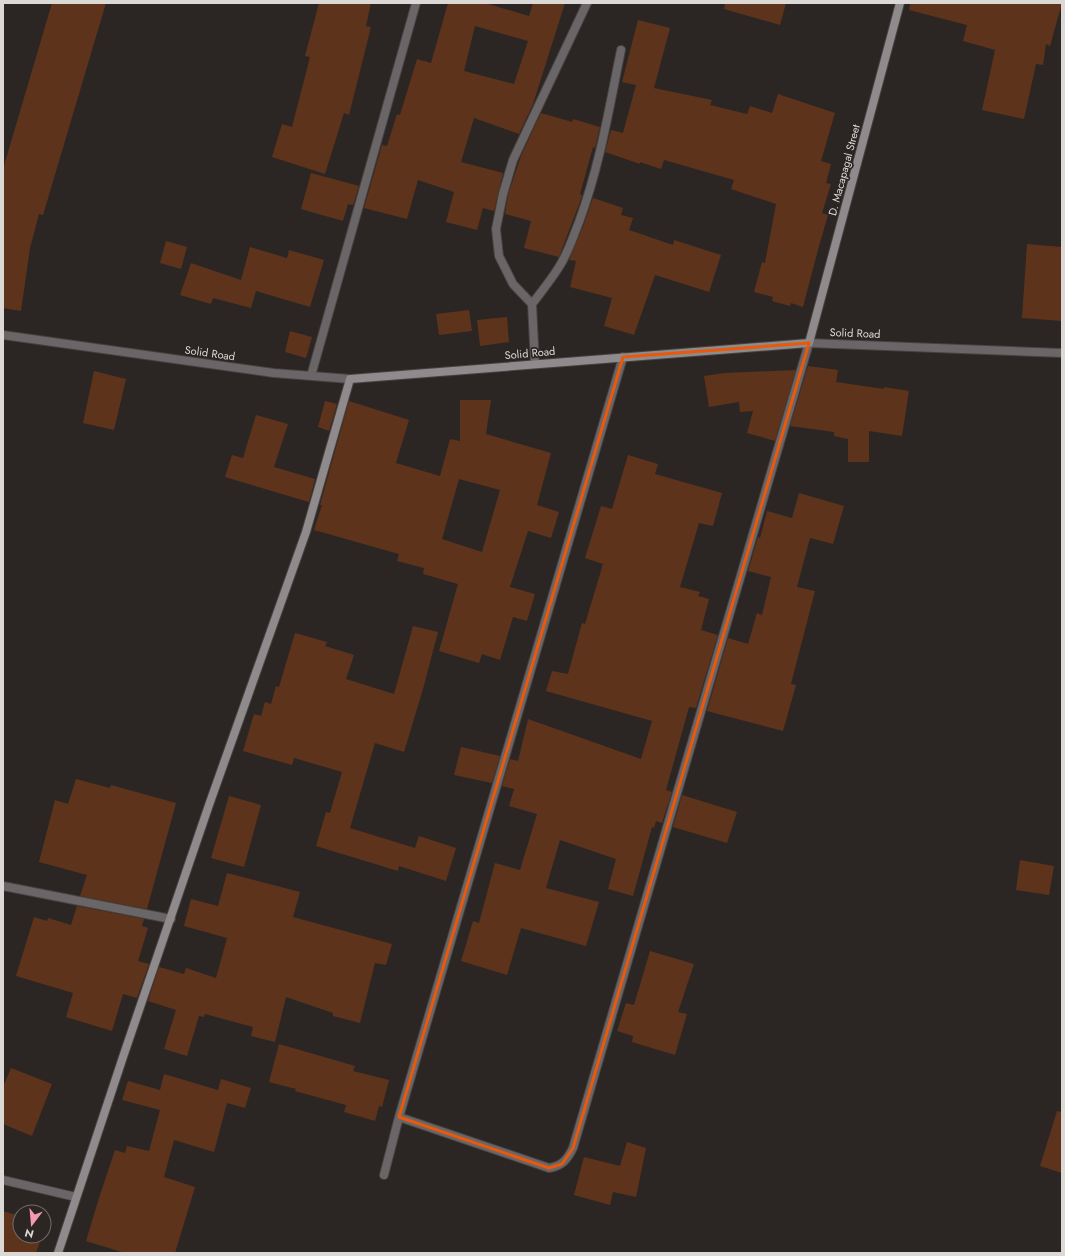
<svg xmlns="http://www.w3.org/2000/svg" width="1065" height="1256" font-family="Jost,sans-serif">
<style>
.building{fill:#5e331c;fill-rule:evenodd}
.lines{fill:none;stroke-linecap:round;stroke-linejoin:round}
.lane-casing{stroke:#474240;stroke-width:10}
.street-casing{stroke:#474240;stroke-width:10}
.secondary-casing{stroke:#474240;stroke-width:10}
.lane{stroke:#6a6667;stroke-width:8}
.street{stroke:#6a6667;stroke-width:8}
.secondary{stroke:#8f8a8b;stroke-width:8}
.marked{fill:none;stroke:#e8590c;stroke-width:3;stroke-linejoin:round}
.labels{text-anchor:middle;dominant-baseline:central;stroke-width:3.5;stroke-linejoin:round;paint-order:stroke}
.street-label{font-size:11px;fill:#dcd8d6;stroke:#2b2623}
</style>
<rect width="100%" height="100%" fill="#2b2623"/>
<!-- building -->
<path class="building" d="M52,3H106L43,215L39,214L30,248L21,311L3,308V169Z
M319,3H371L366,26L371,27L349,115L344,113L325,174L272,157L282,124L292,127L310,57L305,56Z
M448,3H485L529,16L533,3H565L533,104L519,134L474,118L461,162L503,173L494,211L483,208L477,230L446,222L454,192L418,180L407,219L364,208L382,145L387,146L397,114L400,115L417,59L431,63ZM475,26L528,41L514,84L464,71Z
M725,3H786L780,25L724,9Z
M910,3H1062L1050,46L1046,44L1043,65L1036,64L1024,119L982,110L995,50L963,41L967,25L909,10Z
M638,20L670,28L654,88L712,100L710,105L747,114L750,106L772,113L778,94L835,113L821,161L831,164L826,183L831,184L822,213L828,215L819,246L803,307L791,303L790,306L772,301L773,297L754,292L762,262L765,263L776,204L731,189L734,180L664,160L661,169L640,162V164L605,152L611,130L623,133L636,85L622,82Z
M541,113L572,122L573,119L600,127L595,148L593,147L580,194L582,195L581,199L559,257L524,248L531,221L505,214L508,195L521,156Z
M311,173L359,186L353,205L348,204L343,221L301,209Z
M593,198L623,208L621,215L633,218L629,230L673,245L674,240L721,255L709,292L655,275L634,335L604,326L612,298L570,287L576,261L569,260L584,224Z
M166,241L187,247L181,269L160,263Z
M1027,244L1062,247V321L1022,318Z
M250,247L287,258L289,250L324,260L310,307L256,291L251,308L213,298L211,304L180,295L191,263L241,280Z
M469,310L472,331L439,335L436,314Z
M507,317L509,342L480,346L477,320Z
M290,331L312,337L306,358L285,352Z
M808,366L838,370L836,382L884,389V387L909,391L902,436L869,431V462H848V439L834,436V432L790,426Z
M796,370L775,441L747,433L753,411L740,412L739,402L709,407L704,376L724,373Z
M94,371L126,379L114,430L83,423Z
M460,400H491L486,434L551,453L537,505L559,512L551,538L528,531L510,587L535,594L527,621L513,617L500,660L482,654L479,663L439,651L458,584L423,574L424,568L397,561L399,554L314,530L322,505H320L349,401L409,420L396,463L440,476L450,439L460,441ZM459,479L500,490L482,552L442,539Z
M325,401L337,404L329,431L318,427Z
M256,415L288,424L274,467L315,479L309,502L225,477L232,455L243,458Z
M628,455L658,464L655,474L722,493L713,526L699,523L680,587L700,592L698,596L709,599L701,630L718,635L696,708L689,707L666,790L672,792L662,823L656,821L654,828L652,827L633,896L608,889L616,859L560,840L546,888L599,902L586,946L521,928L507,975L461,961L473,921L479,923L495,863L520,870L537,814L509,806L514,789L502,786L510,759L518,761L528,719L641,759L652,721L546,691L552,671L568,674L582,623L585,624L603,564L585,558L601,506L612,509Z
M799,493L844,506L833,544L810,538L797,587L815,591L791,684L796,685L783,731L707,711L728,638L748,644L757,613L762,615L771,577L748,571L758,537L760,538L767,511L792,518Z
M413,626L438,632L423,689L404,752L375,743L350,828L415,848L419,836L456,848L446,881L399,866L398,871L316,846L326,812L330,813L342,772L294,758L292,765L243,751L254,714L261,716L265,702L271,704L276,686L279,687L295,633L327,642L325,646L354,655L346,679L394,694Z
M461,747L500,756L492,783L454,775Z
M76,779L110,788L111,785L176,803L147,909L80,896L87,875L39,862L55,800L68,804Z
M682,795L737,812L727,843L673,827Z
M229,796L261,805L244,867L211,858Z
M1020,860L1054,866L1049,895L1016,890Z
M227,873L300,892L293,917L392,944L386,965L375,963L360,1023L333,1016V1013L286,997L275,1042L251,1036L253,1027L205,1014L204,1017L199,1016L187,1056L164,1049L176,1010L148,1001L159,967L184,974L186,968L216,978L227,938L184,926L191,899L218,906Z
M77,906L144,919L142,926L148,928L138,961L149,964L137,998L123,994L112,1031L66,1017L73,993L16,976L34,917L47,921L48,918L71,925Z
M650,951L694,964L678,1012L687,1014L675,1055L632,1042L633,1036L617,1031L626,1003L634,1005Z
M279,1044L355,1066L353,1071L389,1080L382,1107L379,1106L375,1121L344,1112L346,1105L295,1091L296,1089L269,1082Z
M11,1068L52,1084L32,1136L3,1124V1087Z
M164,1074L218,1090L221,1079L251,1088L245,1108L227,1103L214,1152L174,1140L164,1177L195,1187L175,1253H125L86,1241L99,1198L115,1150L125,1153L127,1146L149,1151L160,1110L122,1100L128,1081L160,1090Z
M1057,1111L1062,1112V1173L1040,1166Z
M627,1142L646,1148L636,1197L613,1192L610,1205L574,1195L584,1157L620,1166Z
M3,1211L20,1216V1236H42L36,1253H3Z"/>
<g class="lines">
<defs>
<path id="lane" d="M532,304C541,292 551,280 559,267C568,253 573,237 579,222C600,165 609,109 621,50
M535,364L532,304L513,284L499,256L496,229L503,194L513,160L587,3"/>
<path id="street" d="M3,335L274,373L350,379
M311,376L416,3
M3,886L171,919
M399,1117L549,1168C562,1166 567,1160 573,1148L809,343L1062,353
M384,1175L399,1117L623,357
M3,1180L76,1197"/>
<path id="secondary" d="M58,1253L124,1054L209,805L306,532L350,379L809,343L900,3"/>
</defs>
<!-- lane casing -->
<use href="#lane" class="lane-casing"/>
<!-- street casing -->
<use href="#street" class="street-casing"/>
<!-- secondary casing -->
<use href="#secondary" class="secondary-casing"/>
<!-- lane -->
<use href="#lane" class="lane"/>
<!-- street -->
<use href="#street" class="street"/>
<!-- secondary -->
<use href="#secondary" class="secondary"/>
</g>
<!-- marked area -->
<path class="marked" d="M809,343L573,1148L562,1164L549,1168L399,1117L623,357Z"/>
<g class="labels">
<!-- street labels -->
<g class="street-label">
<text transform="translate(844 170) rotate(-75)">D. Macapagal Street</text>
<text transform="translate(855 333) rotate(2)">Solid Road</text>
<text transform="translate(210 353) rotate(8)">Solid Road</text>
<text transform="translate(530 353) rotate(-5)">Solid Road</text>
</g>
</g>
<!-- border -->
<rect width="1065" height="1256" fill="none" stroke="#dcd8d6" stroke-width="8"/>
<!-- north arrow -->
<g transform="translate(32 1224) rotate(196)"><circle r="19" fill="#2b2623" stroke="#726d6b"/>
<path d="M0-3L7 15L0 10L-7 15Z" fill="#f29aaf"/>
<text y="-6" font-size="11" font-weight="bold" text-anchor="middle" fill="#dcd8d6">N</text>
</g>
</svg>
